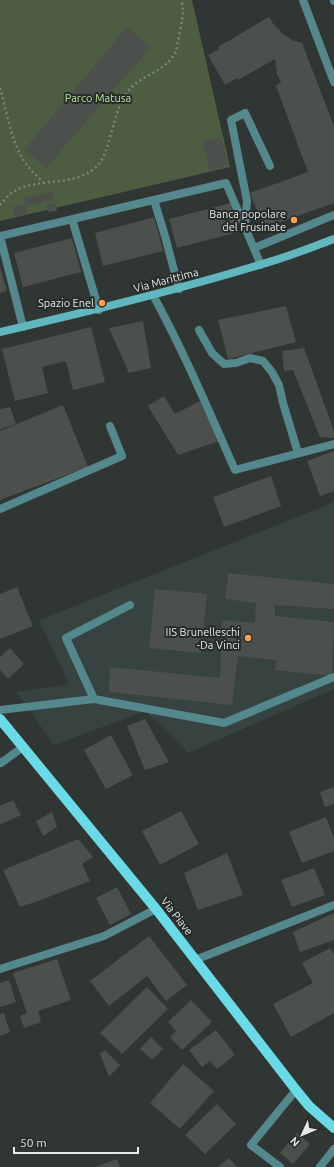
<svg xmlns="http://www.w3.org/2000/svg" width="334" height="1167" font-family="Ubuntu,sans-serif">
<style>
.built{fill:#374340}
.green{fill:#4d5d41}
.building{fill:#4b504d}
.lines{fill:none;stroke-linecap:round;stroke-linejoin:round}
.path{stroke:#7d8280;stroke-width:2.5;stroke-dasharray:2 3;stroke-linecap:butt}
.service{stroke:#55888d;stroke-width:8}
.minor{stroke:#55888d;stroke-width:8}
.secondary{stroke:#62b7bf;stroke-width:8}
.primary{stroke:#6adbe6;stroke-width:10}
.poi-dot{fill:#f9a04c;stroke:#262c2a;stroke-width:1.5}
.labels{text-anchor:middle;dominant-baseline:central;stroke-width:4;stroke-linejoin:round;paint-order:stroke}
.park-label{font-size:11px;fill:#bde2a3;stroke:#262c2a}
.poi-label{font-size:11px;fill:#e4e8e7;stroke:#262c2a;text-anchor:end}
.street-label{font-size:11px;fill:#e4e8e7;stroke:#262c2a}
</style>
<rect width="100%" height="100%" fill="#303634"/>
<!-- built -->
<path class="built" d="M334,502V689L188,753L146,711L54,745L17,692L69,684L39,620Z"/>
<!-- green -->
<path class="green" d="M0,0H192L230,167L0,221Z"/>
<!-- building -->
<path class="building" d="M269,17L274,25L283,34L292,40L302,43L334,126V203L264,228L250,193L308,172L276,86L281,82L277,74L275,59L238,80L237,78L225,85L208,55L219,49L218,47Z
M127,27L151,47L46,168L24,150Z
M221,137L228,165L210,170L202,142Z
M52,192L54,200L26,206L24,198Z
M55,203L57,211L48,212L46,204Z
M231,203L238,232L177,248L169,219Z
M25,204L27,214L14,217L12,207Z
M154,217L163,251L103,266L95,233Z
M72,238L81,272L23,287L14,253Z
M0,266L7,291L0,293Z
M286,306L296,342L228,359L218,320Z
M143,321L151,368L129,373L109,328Z
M91,327L105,382L73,390L66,361L42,367L48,393L15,401L2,349Z
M304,348L334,431V438L320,437L293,370L284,371L282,351Z
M164,396L175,414L200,401L219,441L178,455L148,406Z
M63,405L88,467L0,500V431Z
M10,407L16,424L0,429V409Z
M334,451V491L320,496L307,461Z
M271,476L281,506L224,527L213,497Z
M228,573L334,584V609L275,605V616L334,622L332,676L275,670L276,660L238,656L232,705L109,692L110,667L220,678L222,620L255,623L256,603L225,599Z
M17,587L33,626L0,639V594Z
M155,589L207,594L201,653L149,648Z
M10,648L24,664L8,679L0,670V657Z
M145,719L169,762L145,770L127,726Z
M111,735L133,775L106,789L84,750Z
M334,787V804L325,807L320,792Z
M13,800L21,815L0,825V806Z
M181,811L199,844L160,865L142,831Z
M52,812L57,827L43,836L36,821Z
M326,817L334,838V851L302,863L289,832Z
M78,839L93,857L82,864L90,881L38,901L20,907L3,870Z
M227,853L243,895L198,910L184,873Z
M314,868L325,895L292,907L281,880Z
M117,887L131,914L110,925L96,898Z
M334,913V940L300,952L293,932Z
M149,936L187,985L166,1001L147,976L109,1006L90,981Z
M330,948L334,955V1013L291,1037L273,1004L313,983L302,963Z
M57,959L71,1000L38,1011L41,1022L24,1028L20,1016L27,1013L13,973Z
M9,980L16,1002L0,1007V983Z
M147,987L168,1009L122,1054L100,1033Z
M191,1000L212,1022L182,1050L170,1037L176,1031L168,1022Z
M4,1013L10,1032L0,1036V1014Z
M216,1030L235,1055L217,1069L210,1061L202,1067L189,1050Z
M151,1037L163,1049L152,1060L140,1049Z
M105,1050L120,1065L109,1077L100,1054Z
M183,1064L214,1091L180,1129L150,1103Z
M217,1104L236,1124L205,1154L185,1135Z
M297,1133L310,1144L293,1164L280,1153Z
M229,1158L237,1167H218Z
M117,1159L120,1167H95Z"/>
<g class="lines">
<!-- path -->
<path class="path" d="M0,88C6,109 11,138 21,156C26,166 35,174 43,182
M0,205C4,201 8,195 13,192C37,177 71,187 94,169C105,160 107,147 111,134C115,120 118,106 126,94C139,74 165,74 176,51C177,47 183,17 183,12C183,8 182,4 182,0"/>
<!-- service -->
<path class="service" d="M245,226L247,201L231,120L245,113L270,166
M153,295C184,352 209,411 235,470L334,444
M199,330L212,353L224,364L236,363L250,358L263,361L272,372L279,385L283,403L298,453
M0,509L122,456L110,426
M94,699L224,723L334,677
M0,710L94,699L66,638L130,605
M0,762L1,763L23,747
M195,960L334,905
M280,1167L251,1145L296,1090
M320,1167L334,1149"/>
<!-- minor -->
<path class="minor" d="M303,0L334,82
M334,0V1
M154,200L165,236L179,289
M72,219L99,310
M0,236L226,183L261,265
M0,236L23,327
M254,248L334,215
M0,969L104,936L156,909"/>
<!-- secondary -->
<path class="secondary" d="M0,332C87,312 174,291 259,265C285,258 309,248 334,239"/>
<!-- primary -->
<path class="primary" d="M0,719L156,909L296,1090L309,1106L334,1128"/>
</g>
<!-- markers -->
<g class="poi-dot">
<circle cx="294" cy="220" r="4"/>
<circle cx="102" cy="303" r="4"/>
<circle cx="248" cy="638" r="4"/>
</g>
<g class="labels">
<!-- park labels -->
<g class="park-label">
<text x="98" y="98">Parco Matusa</text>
</g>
<!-- poi labels -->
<g class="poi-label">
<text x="286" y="214">Banca popolare<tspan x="286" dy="13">del Frusinate</tspan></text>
<text x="94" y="303">Spazio Enel</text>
<text x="240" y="632">IIS Brunelleschi<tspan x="240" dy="13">-Da Vinci</tspan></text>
</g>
<!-- street labels -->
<g class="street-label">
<text transform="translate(166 280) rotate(-15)">Via Marittima</text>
<text transform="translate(177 916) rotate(52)">Via Piave</text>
</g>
</g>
<!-- north arrow -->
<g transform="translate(302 1135) rotate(226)" stroke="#262c2a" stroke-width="3" paint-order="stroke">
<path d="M0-3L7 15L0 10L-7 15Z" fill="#e4e8e7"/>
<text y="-6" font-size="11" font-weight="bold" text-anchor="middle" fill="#e4e8e7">N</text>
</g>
<!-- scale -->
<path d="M14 1147v6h124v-6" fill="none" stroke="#e4e8e7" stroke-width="2"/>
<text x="20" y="1147" font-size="12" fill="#e4e8e7" stroke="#262c2a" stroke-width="3" paint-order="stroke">50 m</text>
</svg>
